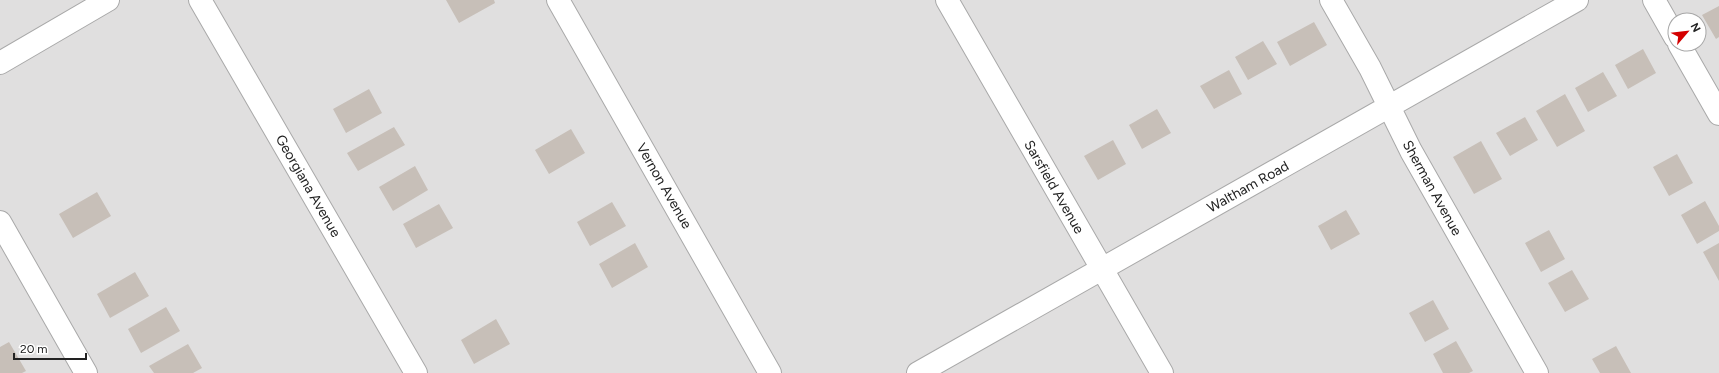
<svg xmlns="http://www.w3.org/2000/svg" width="1719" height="373" font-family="Figtree,sans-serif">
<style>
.residential{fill:#e0dfdf;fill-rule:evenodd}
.building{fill:#c7bfb8}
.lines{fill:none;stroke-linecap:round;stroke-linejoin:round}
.minor-casing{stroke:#a9a9a9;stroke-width:24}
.minor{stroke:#fff;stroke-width:22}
.labels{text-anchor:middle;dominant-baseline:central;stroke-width:3;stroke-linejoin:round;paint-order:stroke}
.street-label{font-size:14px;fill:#222;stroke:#fff}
</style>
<rect width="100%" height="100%" fill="#f2efe9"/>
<!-- residential -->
<path class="residential" d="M0,0H1719V373H0ZM1675,20H1699V44H1675Z"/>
<!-- building -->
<path class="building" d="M446,0H494L495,3L459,23Z
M1719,6V37L1716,39L1702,15Z
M1314,22L1327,45L1290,66L1277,42Z
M1263,41L1277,64L1248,80L1235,57Z
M1643,49L1656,73L1628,89L1615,65Z
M1229,70L1242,94L1214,109L1200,86Z
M1603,72L1617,96L1588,112L1575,88Z
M369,89L382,113L346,133L333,109Z
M1565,94L1585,131L1557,147L1536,111Z
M1157,109L1171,133L1142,149L1129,125Z
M1525,117L1538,140L1510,156L1496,133Z
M394,127L405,145L358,171L347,153Z
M571,129L585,153L549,174L535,150Z
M1113,140L1126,164L1098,180L1084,156Z
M1481,141L1502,179L1474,194L1453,157Z
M1677,154L1693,183L1669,196L1653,167Z
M415,166L428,190L393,211L379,187Z
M97,192L111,216L73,238L59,214Z
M1705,201L1719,226V231L1697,244L1681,215Z
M612,202L626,226L590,246L577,222Z
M439,204L453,228L416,248L403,224Z
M1346,210L1360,234L1331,250L1318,226Z
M1549,230L1565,259L1541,272L1525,243Z
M635,243L648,267L612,288L599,264Z
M1719,243V281L1703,252Z
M1572,270L1589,299L1565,312L1548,283Z
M135,272L149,296L110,318L97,294Z
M1433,300L1449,329L1425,342L1409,313Z
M166,307L180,331L141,353L128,329Z
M496,319L510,344L474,364L461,340Z
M1456,341L1473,371L1469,373H1443L1433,354Z
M9,342L26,371L22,373H0V347Z
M188,344L202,368L193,373H154L149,366Z
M1616,346L1631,373H1600L1592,359Z"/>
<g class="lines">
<defs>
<path id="minor" d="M200,0L416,373
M558,0L770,373
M947,0L1162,373
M1331,0L1370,68L1411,151L1537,373
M1654,0L1675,37
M1679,44L1719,114
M0,63L108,0
M0,222L86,373
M918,373L1577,0"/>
</defs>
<!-- minor casing -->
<use href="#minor" class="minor-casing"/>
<!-- minor -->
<use href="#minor" class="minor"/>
</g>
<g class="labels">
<!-- street labels -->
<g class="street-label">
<text transform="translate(308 186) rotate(60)">Georgiana Avenue</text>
<text transform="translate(664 186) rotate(60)">Vernon Avenue</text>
<text transform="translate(1054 187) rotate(60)">Sarsfield Avenue</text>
<text transform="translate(1248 187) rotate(-29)">Waltham Road</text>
<text transform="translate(1432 188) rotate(61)">Sherman Avenue</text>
</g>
</g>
<!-- north arrow -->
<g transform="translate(1687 32) rotate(62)"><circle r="19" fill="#ffffff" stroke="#a7a7a7"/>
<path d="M0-3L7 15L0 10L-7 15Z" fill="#d40000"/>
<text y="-6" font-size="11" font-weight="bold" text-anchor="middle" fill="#222222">N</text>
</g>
<!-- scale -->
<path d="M14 353v6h72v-6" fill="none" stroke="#222222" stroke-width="2"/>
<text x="20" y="353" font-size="12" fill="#222222" stroke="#ffffff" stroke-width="3" paint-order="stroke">20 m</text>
</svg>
